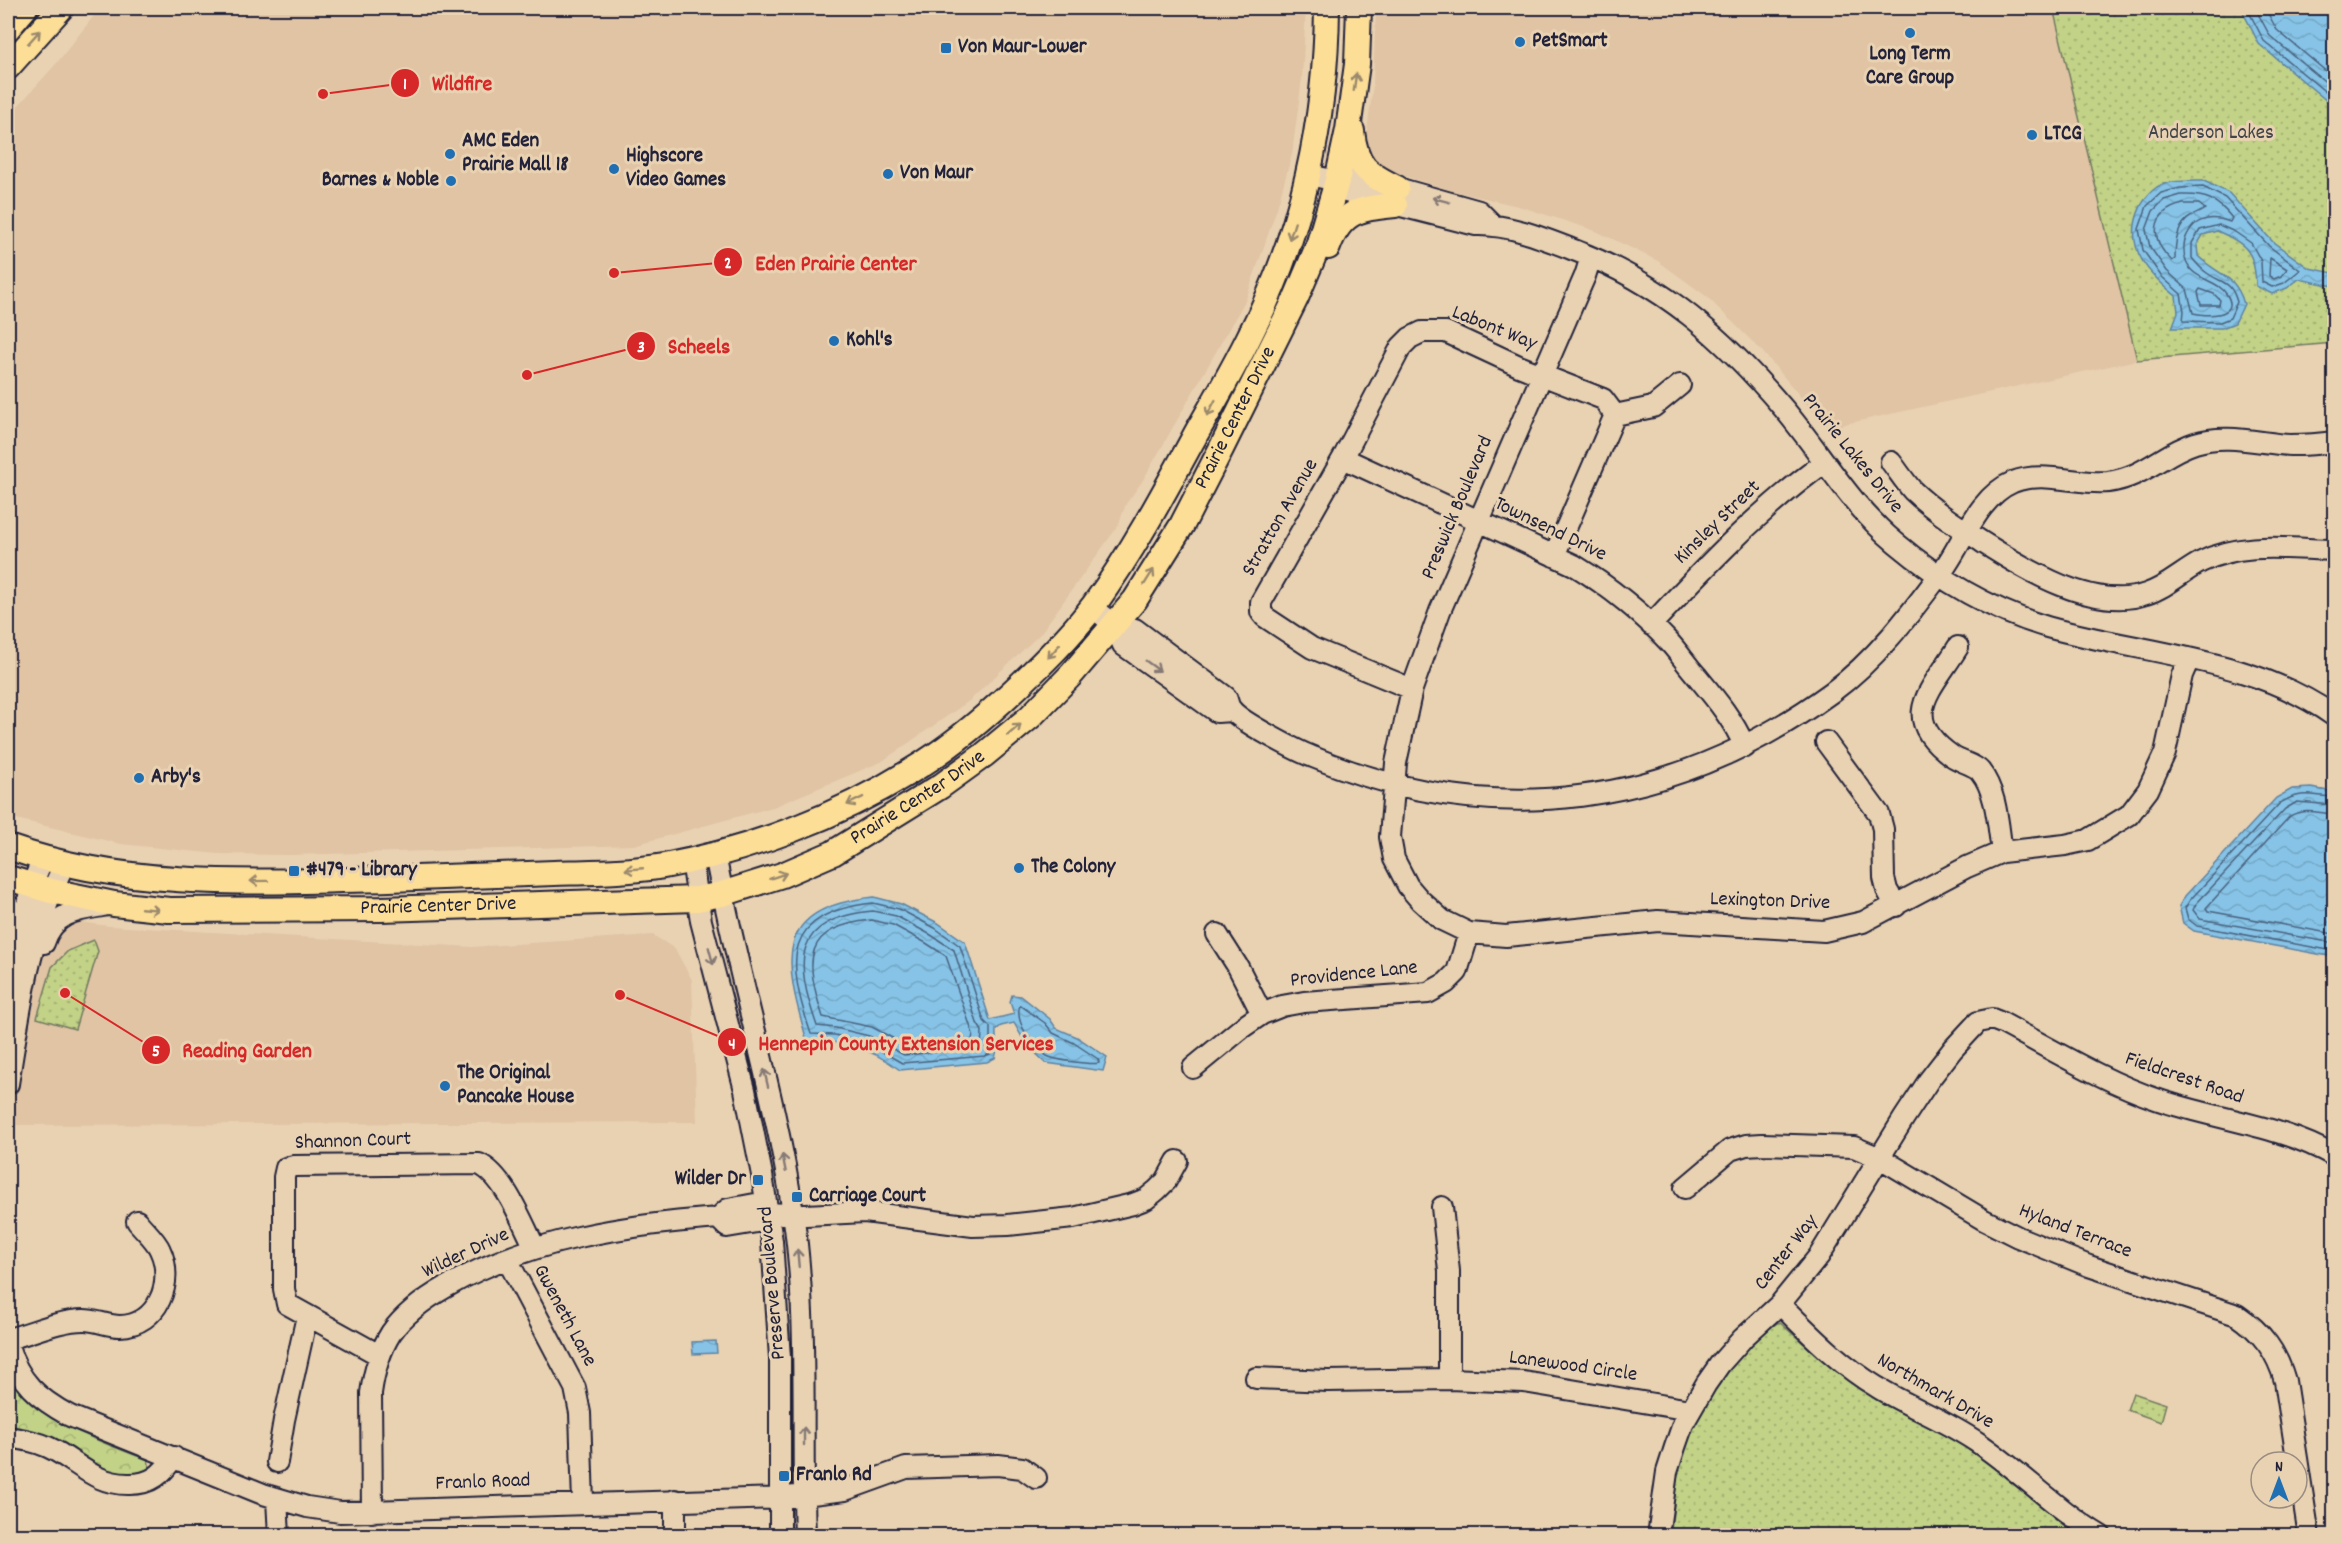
<svg xmlns="http://www.w3.org/2000/svg" width="2342" height="1543" font-family="Dekko,sans-serif">
<style>
.built{fill:#e0c4a4}
.forest{fill:url(#forest-crowns);stroke:#727a60;stroke-width:1.5}
.park{fill:url(#park-dots);stroke:#727a60;stroke-width:1.5}
.water{fill:url(#water-waves);stroke:#5e83a2;stroke-width:1.5}
.lines{fill:none;stroke-linecap:round;stroke-linejoin:round}
.shore{stroke:#4a627f;stroke-width:1.5}
.minor-casing{stroke:#22223b;stroke-width:24}
.major-casing{stroke:#22223b;stroke-width:28}
.minor{stroke:#e9d2b2;stroke-width:20}
.major{stroke:#fdde96;stroke-width:24}
.oneway{stroke:#9a896d}
.oneway2{stroke:#867a76}
.poi-dot{fill:#1f6fb2;stroke:#e9d2b2;stroke-width:2}
.labels{text-anchor:middle;dominant-baseline:central;stroke-width:6;stroke-linejoin:round;paint-order:stroke}
.poi-label{font-size:21px;font-weight:bold;fill:#22223b;stroke:#e9d2b2;text-anchor:start}
.park-label{font-size:21px;fill:#42454a;stroke:#e9d2b2}
.street-label{font-size:21px;fill:#22223b;stroke:#e9d2b2}
.leader{fill:none;stroke:#d62828;stroke-width:2}
.callout-dot{fill:#d62828;stroke:#e9d2b2;stroke-width:2}
.mark-label{font-size:18px;text-anchor:middle;font-weight:bold;fill:#fff}
.callout-label{font-size:22px;text-anchor:middle;font-weight:bold;fill:#d62828;stroke:#e9d2b2;stroke-width:6;stroke-linejoin:round;paint-order:stroke}
</style>
<defs>
<pattern id="forest-crowns" width="20" height="18" patternUnits="userSpaceOnUse" patternTransform="scale(1.5)"><rect width="20" height="18" fill="#c2d286"/><path d="M2 6a3 3 0 1 1 6 0M12 15a3 3 0 1 1 6 0" fill="none" stroke="#a6b475"/></pattern>
<pattern id="park-dots" width="8" height="8" patternUnits="userSpaceOnUse" patternTransform="scale(1.5)"><rect width="8" height="8" fill="#c2d286"/><path d="M2 2h.1M6 6h.1" fill="none" stroke="#a6b475" stroke-width="1.8" stroke-linecap="round"/></pattern>
<pattern id="water-waves" width="16" height="10" patternUnits="userSpaceOnUse" patternTransform="scale(1.5)"><rect width="16" height="10" fill="#86c3e6"/><path d="M0 5q4-4 8 0t8 0" fill="none" stroke="#73a7c6"/></pattern>
</defs>
<rect width="100%" height="100%" fill="#e9d2b2"/>
<filter id="ink" filterUnits="userSpaceOnUse"><feTurbulence type="fractalNoise" baseFrequency=".0167" numOctaves="2"/><feDisplacementMap in="SourceGraphic" scale="12" xChannelSelector="R" yChannelSelector="G"/><feConvolveMatrix kernelMatrix="1 2 1 2 8 2 1 2 1" color-interpolation-filters="sRGB"/></filter>
<g filter="url(#ink)">
<!-- built -->
<path class="built" d="M100,8H1306L1302,78L1292,154L1277,208L1246,299L1143,480L1126,504L1118,526L1040,634L969,701L881,762L773,807L634,845L291,855L218,854L121,844L8,817V117L56,64Z
M1376,8H2053L2137,360L1827,428L1762,351L1706,296L1658,261L1596,231L1522,207L1450,190L1381,169L1364,154L1373,85Z
M8,908L42,917L109,926L472,947L653,935L675,949L692,980L697,1122L8,1125Z"/>
<!-- forest -->
<path class="forest" d="M8,1374C37,1420 99,1442 148,1460L150,1468C123,1493 81,1457 56,1445C41,1438 24,1430 8,1426Z"/>
<!-- park -->
<path class="park" d="M2053,8H2334V343L2137,360Z
M94,940L98,951L75,1029L37,1018L52,967L68,951Z
M1779,1322L1835,1371L1898,1411L1938,1430L1977,1454L2072,1532L2082,1535L1670,1536C1674,1510 1675,1483 1681,1458C1693,1407 1734,1347 1779,1322Z
M2133,1393L2166,1404L2161,1422L2127,1410Z"/>
<!-- water -->
<path class="water" d="M2241,8H2334V107L2259,44Z
M2204,181L2229,193L2273,242L2309,268L2334,273V286L2299,279L2287,288L2272,294L2256,286C2255,253 2248,244 2217,231L2203,235L2197,245L2198,256C2218,276 2235,273 2244,304L2235,323L2222,328H2172L2178,312L2176,296C2149,274 2125,250 2138,213C2141,204 2148,193 2157,187C2169,180 2190,181 2204,181Z
M2311,788L2334,792V957L2194,931L2183,923L2179,906L2185,896L2276,798L2292,789Z
M874,897L901,904L938,923L965,942L990,1020L1014,1014L1010,1002L1012,995L1021,996L1050,1019L1056,1028L1077,1037L1107,1057L1103,1071L1046,1063L1026,1044L1014,1023L1001,1026L996,1030C995,1041 999,1048 995,1058L987,1062L900,1070C869,1047 844,1041 807,1041C784,961 771,908 874,897Z
M716,1341L717,1353L693,1354L692,1342Z"/>
<g class="lines">
<!-- shore -->
<path class="shore" d="M2247,8L2264,41L2334,99
M2255,8L2270,36L2334,89
M2265,8L2277,30L2334,78
M2203,187L2225,198L2269,246L2300,270L2284,283L2272,287L2262,282L2261,261L2251,243L2235,232L2219,225L2200,230L2192,243V258C2196,263 2201,269 2207,273C2222,284 2231,280 2237,302L2230,318L2220,322L2183,321L2184,311L2181,294L2161,276L2143,250L2139,229L2147,206L2161,193L2180,188Z
M2181,195C2205,194 2217,199 2232,218L2230,222C2219,218 2205,216 2194,225C2189,230 2184,239 2184,246C2182,282 2216,276 2227,295C2241,318 2204,316 2193,313L2187,289L2167,271L2150,247L2146,230L2153,211L2164,200Z
M2183,204H2199L2205,209C2201,212 2197,213 2192,216C2177,224 2175,243 2175,259L2172,261C2150,240 2149,212 2183,204Z
M2270,258L2287,269L2281,276L2274,279L2269,276Z
M2200,289L2214,294L2220,300L2219,305H2201L2198,292Z
M2334,797C2311,796 2303,790 2280,803L2190,900L2185,908L2188,919L2197,926L2334,951
M2334,805L2297,802L2285,809L2196,904L2193,910L2200,919L2334,943
M2334,814C2318,813 2305,808 2290,816L2206,908L2208,911L2334,934
M873,903L899,909L935,928L960,946L984,1021L990,1027V1054L985,1056L902,1063L867,1043L835,1035L811,1034C786,960 782,913 873,903Z
M873,911L896,916L931,935L954,950L977,1023L982,1031L981,1048L904,1055L869,1036L836,1028L817,1026C794,960 792,919 873,911Z
M872,920L893,925L926,943L946,956L973,1034L972,1040L907,1046L872,1027L823,1017C804,959 803,927 872,920Z
M1020,1005L1045,1023L1053,1033L1074,1043L1098,1059L1099,1063C1091,1065 1054,1060 1047,1056C1032,1047 1014,1021 1020,1005Z"/>
<defs>
<path id="minor" d="M1309,175L1337,181L1351,178L1397,188L1479,211L1493,225
M1337,181L1346,192L1476,225C1509,224 1543,238 1574,250C1663,284 1724,338 1784,409C1822,454 1850,505 1896,543C1940,580 1991,610 2047,627C2143,654 2251,657 2334,716
M1591,257L1585,276L1440,611L1412,689L1396,763L1390,837L1394,859L1408,886L1420,900L1442,920L1469,933L1506,936L1658,921L1824,931L1863,922L1967,867L2002,852L2065,845L2088,840L2129,815L2148,790L2165,753L2182,675L2189,659
M1615,415L1653,407L1680,385
M1343,458L1574,565C1610,587 1641,612 1670,643C1679,653 1687,665 1696,675C1715,698 1733,719 1745,747
M1891,462C1898,471 1905,482 1913,491C1934,511 1958,526 1982,542C2025,569 2093,612 2146,594C2166,588 2182,572 2201,562C2243,541 2289,549 2334,550
M1092,607L1115,625L1135,629L1226,697C1228,701 1228,706 1231,709C1239,721 1297,751 1313,757C1494,832 1674,807 1832,692C1876,660 1910,614 1943,570C1964,541 1978,497 2013,482C2043,470 2078,485 2108,482C2145,477 2163,453 2195,443C2225,433 2259,443 2290,445C2304,445 2320,444 2334,442
M1115,625L1123,645L1217,712L1231,711
M1651,625C1705,567 1760,509 1824,463
M1958,647C1931,691 1897,717 1952,756C1960,762 1974,764 1980,771C1997,792 1998,826 2002,852
M1412,689L1312,648L1265,617L1261,612V602L1343,458L1401,347L1410,338L1422,332H1446L1519,366L1603,399L1615,415L1554,556
M1826,742L1879,814L1883,829L1884,878L1887,890L1896,906
M715,854C737,975 775,1092 793,1213C809,1320 801,1428 805,1536
M692,860L701,921L745,1090L762,1175L772,1241L780,1358V1536
M8,905L12,922V937
M1217,934L1238,967L1262,1014
M44,943C54,911 79,910 109,905
M8,979L32,885L43,858
M1193,1068L1243,1027L1262,1014L1282,1006L1304,1002L1428,993L1446,983L1457,972L1469,933
M8,1084C20,1009 30,932 65,863
M1685,1188L1730,1150L1746,1145L1762,1144L1854,1147L1880,1158L1984,1220L2018,1237L2089,1266L2237,1315C2262,1332 2277,1352 2285,1381L2309,1536
M1442,1207L1449,1271V1379
M718,1218L727,1227L757,1222L768,1213
M507,1259L575,1388L580,1413L583,1503
M1780,1304C1810,1334 1840,1365 1877,1387C1909,1407 1945,1420 1977,1442C2020,1471 2056,1509 2101,1536
M8,1339C32,1333 59,1320 84,1320C96,1320 108,1326 120,1326C158,1325 175,1282 160,1250C156,1240 144,1230 137,1221
M8,1346C19,1382 37,1398 70,1416L263,1494L307,1507L340,1512L779,1498L845,1490L906,1468L998,1465L1022,1468L1036,1478
M379,1355L287,1304L284,1289V1177L286,1168L294,1166L479,1164C504,1175 523,1224 535,1248
M1256,1378L1328,1381L1449,1379L1524,1382L1690,1410
M8,1437C21,1439 35,1441 48,1447C78,1461 94,1485 130,1484C152,1484 162,1474 174,1457
M277,1462L284,1420L307,1316
M277,1499L279,1536
M675,1500V1536
M372,1512L371,1393C374,1372 379,1352 391,1333C405,1313 425,1299 446,1287C529,1239 625,1225 718,1218L728,1209L755,1204L768,1213L806,1215L865,1212L973,1226L1008,1225L1073,1218L1133,1204L1146,1199L1157,1190L1166,1181L1177,1161
M1658,1536L1667,1472L1675,1447L1683,1424L1706,1384L1720,1364L1743,1338L1780,1304L1819,1256L1904,1118L1929,1080L1953,1049L1978,1022L1992,1019L2002,1023C2053,1050 2105,1082 2159,1100C2215,1119 2283,1126 2334,1156"/>
<g id="major">
<path d="M8,28L25,8"/>
<path d="M8,67L61,8"/>
<path d="M1352,131C1356,166 1366,173 1397,188"/>
<path d="M1328,247C1342,210 1359,209 1395,205"/>
<path d="M8,847C130,890 261,882 389,879C444,877 499,875 554,873C591,872 628,872 664,866C750,850 837,817 911,771C948,749 981,721 1012,692C1041,665 1070,637 1094,605C1133,551 1165,491 1197,432C1215,400 1234,368 1250,335C1302,234 1326,121 1327,8"/>
<path id="s1" d="M8,878L51,891L114,904L169,910L381,909L697,899L722,894L782,875L833,853L941,786L984,755L1030,717L1071,675L1135,600L1182,525L1221,449L1296,298L1318,246L1337,181L1348,130L1357,64L1359,8"/>
</g>
</defs>
<!-- minor casing -->
<use href="#minor" class="minor-casing"/>
<!-- major casing -->
<use href="#major" class="major-casing"/>
<!-- minor -->
<use href="#minor" class="minor"/>
<!-- major -->
<use href="#major" class="major"/>
</g>
<!-- one-way arrows -->
<defs><path id="oneway-shaft" d="M-6 0H5M1.5-3L5.5 0L1.5 3" fill="none" stroke-width="1.6" stroke-linecap="round" stroke-linejoin="round" transform="scale(1.5)"/></defs>
<g class="oneway">
<use href="#oneway-shaft" transform="translate(34 37) rotate(-48)"/>
<use href="#oneway-shaft" transform="translate(1355 82) rotate(-82)"/>
<use href="#oneway-shaft" transform="translate(1292 231) rotate(108)"/>
<use href="#oneway-shaft" transform="translate(1211 408) rotate(119)"/>
<use href="#oneway-shaft" transform="translate(1149 577) rotate(-58)"/>
<use href="#oneway-shaft" transform="translate(1054 651) rotate(131)"/>
<use href="#oneway-shaft" transform="translate(1014 730) rotate(-40)"/>
<use href="#oneway-shaft" transform="translate(855 801) rotate(154)"/>
<use href="#oneway-shaft" transform="translate(634 869) rotate(175)"/>
<use href="#oneway-shaft" transform="translate(778 876) rotate(-19)"/>
<use href="#oneway-shaft" transform="translate(259 881) rotate(179)"/>
<use href="#oneway-shaft" transform="translate(150 909) rotate(5)"/>
</g>
<g class="oneway2">
<use href="#oneway-shaft" transform="translate(1441 200) rotate(-165)"/>
<use href="#oneway-shaft" transform="translate(1153 666) rotate(36)"/>
<use href="#oneway-shaft" transform="translate(711 956) rotate(75)"/>
<use href="#oneway-shaft" transform="translate(766 1078) rotate(-103)"/>
<use href="#oneway-shaft" transform="translate(784 1163) rotate(-101)"/>
<use href="#oneway-shaft" transform="translate(798 1258) rotate(-95)"/>
<use href="#oneway-shaft" transform="translate(804 1436) rotate(-90)"/>
</g>
</g>
<!-- markers -->
<g class="poi-dot">
<circle cx="1910" cy="33" r="6"/>
<circle cx="1520" cy="42" r="6"/>
<rect x="940" y="42" width="12" height="12" rx="3"/>
<circle cx="2032" cy="135" r="6"/>
<circle cx="450" cy="154" r="6"/>
<circle cx="614" cy="169" r="6"/>
<circle cx="888" cy="174" r="6"/>
<circle cx="451" cy="181" r="6"/>
<circle cx="834" cy="341" r="6"/>
<circle cx="139" cy="778" r="6"/>
<circle cx="1019" cy="868" r="6"/>
<rect x="288" y="865" width="12" height="12" rx="3"/>
<circle cx="445" cy="1086" r="6"/>
<rect x="752" y="1174" width="12" height="12" rx="3"/>
<rect x="791" y="1191" width="12" height="12" rx="3"/>
<rect x="778" y="1470" width="12" height="12" rx="3"/>
</g>
<g class="labels">
<!-- poi labels -->
<g class="poi-label">
<text x="1532" y="42">PetSmart</text>
<text x="958" y="48">Von Maur-Lower</text>
<text x="1910" y="55" text-anchor="middle">Long Term<tspan x="1910" dy="24">Care Group</tspan></text>
<text x="2044" y="135">LTCG</text>
<text x="462" y="142">AMC Eden<tspan x="462" dy="24">Prairie Mall 18</tspan></text>
<text x="626" y="157">Highscore<tspan x="626" dy="24">Video Games</tspan></text>
<text x="900" y="174">Von Maur</text>
<text x="439" y="181" text-anchor="end">Barnes &amp; Noble</text>
<text x="846" y="341">Kohl's</text>
<text x="151" y="778">Arby's</text>
<text x="1031" y="868">The Colony</text>
<text x="306" y="871">#479 - Library</text>
<text x="457" y="1074">The Original<tspan x="457" dy="24">Pancake House</tspan></text>
<text x="746" y="1180" text-anchor="end">Wilder Dr</text>
<text x="809" y="1197">Carriage Court</text>
<text x="796" y="1476">Franlo Rd</text>
</g>
<!-- park labels -->
<g class="park-label">
<text x="2211" y="134">Anderson Lakes</text>
</g>
<!-- street labels -->
<g class="street-label">
<text transform="translate(1494 329) rotate(22)">Labont Way</text>
<text stroke="none"><textPath href="#s1" startOffset="1442">Prairie Center Drive</textPath></text>
<text transform="translate(1852 454) rotate(51)">Prairie Lakes Drive</text>
<text transform="translate(1458 508) rotate(-67)">Preswick Boulevard</text>
<text transform="translate(1281 518) rotate(-60)">Stratton Avenue</text>
<text transform="translate(1718 523) rotate(-44)">Kinsley Street</text>
<text transform="translate(1550 530) rotate(26)">Townsend Drive</text>
<text stroke="none"><textPath href="#s1" startOffset="938">Prairie Center Drive</textPath></text>
<text transform="translate(1770 902) rotate(2)">Lexington Drive</text>
<text stroke="none"><textPath href="#s1" startOffset="434">Prairie Center Drive</textPath></text>
<text transform="translate(1354 975) rotate(-6)">Providence Lane</text>
<text transform="translate(2184 1079) rotate(19)">Fieldcrest Road</text>
<text transform="translate(353 1142) rotate(-2)">Shannon Court</text>
<text transform="translate(2075 1232) rotate(21)">Hyland Terrace</text>
<text transform="translate(1787 1253) rotate(-52)">Center Way</text>
<text transform="translate(466 1254) rotate(-25)">Wilder Drive</text>
<text transform="translate(773 1283) rotate(-95)">Preserve Boulevard</text>
<text transform="translate(564 1316) rotate(62)">Gweneth Lane</text>
<text transform="translate(1573 1367) rotate(8)">Lanewood Circle</text>
<text transform="translate(1935 1392) rotate(30)">Northmark Drive</text>
<text transform="translate(483 1483) rotate(-2)">Franlo Road</text>
</g>
</g>
<!-- callouts -->
<path class="leader" d="M323 94L405 83M614 273L728 262M527 375L641 346M620 995L732 1042M65 993L156 1050"/>
<g class="callout-dot">
<circle cx="323" cy="94" r="6"/>
<circle cx="614" cy="273" r="6"/>
<circle cx="527" cy="375" r="6"/>
<circle cx="620" cy="995" r="6"/>
<circle cx="65" cy="993" r="6"/>
<circle cx="405" cy="83" r="15"/>
<circle cx="728" cy="262" r="15"/>
<circle cx="641" cy="346" r="15"/>
<circle cx="732" cy="1042" r="15"/>
<circle cx="156" cy="1050" r="15"/>
</g>
<g class="mark-label">
<text x="405" y="89">1</text>
<text x="728" y="268">2</text>
<text x="641" y="352">3</text>
<text x="732" y="1049">4</text>
<text x="156" y="1056">5</text>
</g>
<g class="callout-label">
<text x="462" y="90">Wildfire</text>
<text x="836" y="270">Eden Prairie Center</text>
<text x="699" y="353">Scheels</text>
<text x="906" y="1050">Hennepin County Extension Services</text>
<text x="247" y="1057">Reading Garden</text>
</g>
<!-- margin -->
<rect width="2342" height="1543" fill="none" stroke="#e9d2b2" stroke-width="30"/>
<rect x="15" y="15" width="2312" height="1513" fill="none" stroke="#22223b" stroke-width="2" filter="url(#ink)"/>
<!-- north arrow -->
<g transform="translate(2279 1480)"><circle r="28" fill="#e9d2b2" stroke="#998c82" stroke-width="1.5"/>
<path d="M0-4.5L10 22L0 15L-10 22Z" fill="#1f6fb2"/>
<text y="-9" font-size="16" font-weight="bold" text-anchor="middle" fill="#22223b">N</text>
</g>
</svg>
